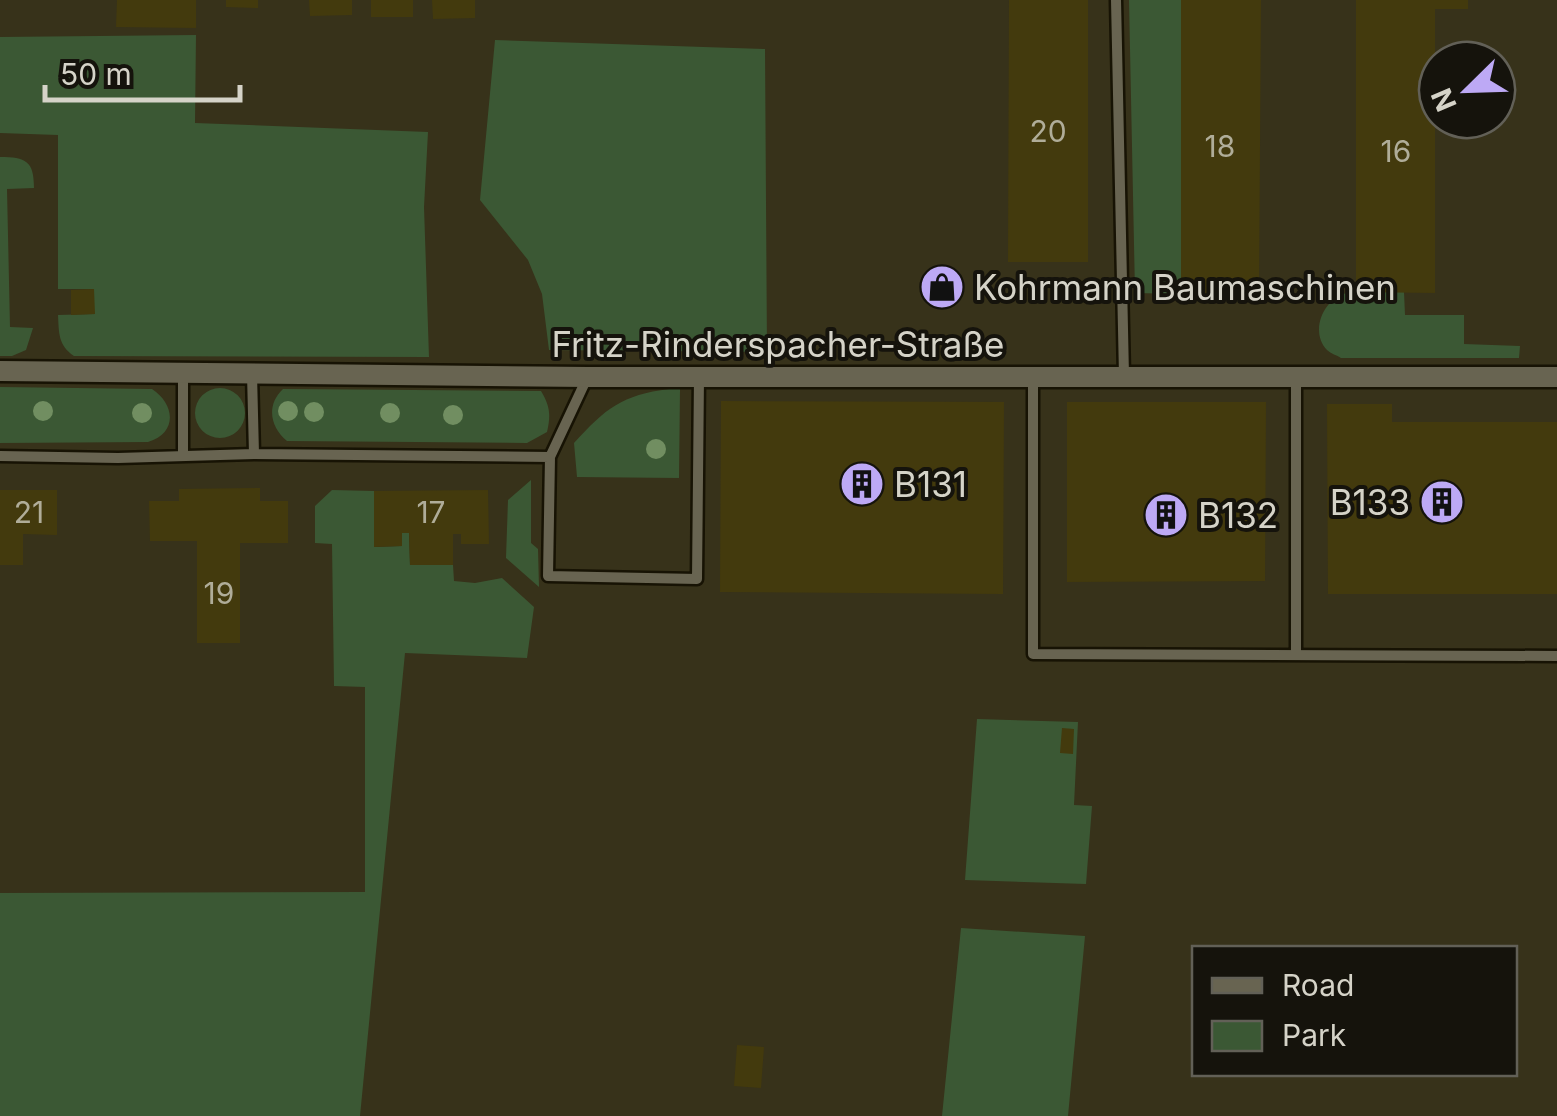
<svg xmlns="http://www.w3.org/2000/svg" width="1557" height="1116" font-family="Inter,sans-serif">
<style>
.built{fill:#37321a;fill-rule:evenodd}
.green{fill:#3b5834}
.building{fill:#433a0d}
.lines{fill:none;stroke-linecap:round;stroke-linejoin:round}
.service-casing{stroke:#171304;stroke-width:15}
.minor-casing{stroke:#171304;stroke-width:25}
.service{stroke:#686451;stroke-width:10}
.minor{stroke:#686451;stroke-width:20}
.tree{fill:#718e61}
.labels{text-anchor:middle;dominant-baseline:central;stroke-width:8;stroke-linejoin:round;paint-order:stroke}
.number-label{font-size:30px;fill:#b0ad99}
.poi-label{font-size:35px;fill:#d5d3c8;stroke:#15130c;text-anchor:start}
.street-label{font-size:35px;fill:#d5d3c8;stroke:#15130c}
</style>
<rect width="100%" height="100%" fill="#2e2b1a"/>
<!-- built -->
<path class="built" d="M0,0H1557V1116H0ZM1437,60H1497V120H1437ZM1194,948H1514V1074H1194Z"/>
<!-- green -->
<path class="green" d="M1129,0H1181V294L1135,293Z
M196,35L195,123L428,132L424,207L429,357L74,356C58,345 59,333 58,315L94,314L93,289H58V135L0,133V37Z
M495,40L765,49L767,352L549,350L542,294L528,260L480,200Z
M0,157C26,157 34,161 34,188L7,189L10,327L33,328L26,350L12,356H0Z
M1404,292L1405,315H1464V344L1520,346L1519,358H1341C1337,355 1331,354 1327,350C1309,331 1324,298 1347,293C1365,289 1386,292 1404,292Z
M0,387L152,389C175,404 178,433 148,442L0,443Z
M195 413a25 25 0 1 1 50 0a25 25 0 1 1-50 0Z
M283,389L541,391C550,406 551,415 547,432L527,443L287,441C270,427 266,405 283,389Z
M669,389H680L679,478L577,477L574,443C606,408 622,395 669,389Z
M531,480V543L538,549L539,587L506,558L508,500Z
M332,490L374,491L375,547L402,546V533H409L410,565H453L454,581L475,583L502,578L534,607L527,658L405,653L360,1116H0V893L365,892V687L334,686L332,544L315,543V506Z
M977,719L1078,722L1074,805L1092,806L1086,884L965,880Z
M961,928L1085,936L1068,1116H942Z"/>
<!-- building -->
<path class="building" d="M117,0H196V28L116,27Z
M226,0H258V8L226,7Z
M309,0H352V15L310,16Z
M371,0H413V17H371Z
M432,0H475V18L433,19Z
M1009,0H1088V262H1008Z
M1181,0H1261L1259,293L1181,294Z
M1356,0H1468V9H1435V293L1356,292Z
M94,289L95,314L71,315V290Z
M721,401L1004,402L1003,594L720,592Z
M1067,402H1266L1265,581L1067,582Z
M1327,404H1392V422H1557V594H1328Z
M260,488V501H288V543H240V643H197V541H150L149,501H179V489Z
M0,490H57V535L23,534V565H0Z
M488,490L489,544H461V534H453V565H410L409,533H402V546L374,547V491Z
M1062,728L1074,729L1073,754L1060,753Z
M737,1045L764,1047L761,1088L734,1086Z"/>
<g class="lines">
<defs>
<path id="service" d="M1116,0L1124,376
M1033,377V654L1557,656
M587,378L550,457L548,576L697,579L699,377
M254,454L550,457
M183,455V375
M0,456L118,458L254,454L252,374
M1296,655V377"/>
<path id="minor" d="M0,371L588,377H1557"/>
</defs>
<!-- service casing -->
<use href="#service" class="service-casing"/>
<!-- minor casing -->
<use href="#minor" class="minor-casing"/>
<!-- service -->
<use href="#service" class="service"/>
<!-- minor -->
<use href="#minor" class="minor"/>
</g>
<!-- trees -->
<g class="tree">
<circle cx="43" cy="411" r="10"/>
<circle cx="288" cy="411" r="10"/>
<circle cx="314" cy="412" r="10"/>
<circle cx="142" cy="413" r="10"/>
<circle cx="390" cy="413" r="10"/>
<circle cx="453" cy="415" r="10"/>
<circle cx="656" cy="449" r="10"/>
</g>
<!-- icons -->
<defs>
<symbol id="shop-disc" viewBox="-11 -11 22 22"><circle r="9.5" fill="#bda9f5" stroke="#15130c"/><path d="M-5-2.5h2.3a2.7 3.5 0 0 1 5.4 0H5L5.5 6h-11ZM-1.5-2.5h3a1.5 2.3 0 0 0-3 0Z" fill="#111"/></symbol>
<symbol id="building-disc" viewBox="-11 -11 22 22"><circle r="9.5" fill="#bda9f5" stroke="#15130c"/><path d="M-4-6H4V6H1V3H-1V6H-4ZM-2.5-4.3h1.7v1.8h-1.7ZM.8-4.3h1.7v1.8H.8ZM-2.5-1h1.7V.8h-1.7ZM.8-1h1.7V.8H.8Z" fill="#111"/></symbol>
</defs>
<g fill-rule="evenodd">
<use href="#shop-disc" x="917" y="262" width="50" height="50"/>
<use href="#building-disc" x="837" y="459" width="50" height="50"/>
<use href="#building-disc" x="1417" y="477" width="50" height="50"/>
<use href="#building-disc" x="1141" y="490" width="50" height="50"/>
</g>
<g class="labels">
<!-- number labels -->
<g class="number-label">
<text x="1048" y="131">20</text>
<text x="1220" y="146">18</text>
<text x="1396" y="151">16</text>
<text x="29" y="512">21</text>
<text x="431" y="512">17</text>
<text x="219" y="593">19</text>
</g>
<!-- poi labels -->
<g class="poi-label">
<text x="974" y="287">Kohrmann Baumaschinen</text>
<text x="894" y="484">B131</text>
<text x="1410" y="502" text-anchor="end">B133</text>
<text x="1198" y="515">B132</text>
</g>
<!-- street labels -->
<g class="street-label">
<text x="778" y="344">Fritz-Rinderspacher-Straße</text>
</g>
</g>
<!-- legend -->
<rect x="1192" y="946" width="325" height="130" fill="#15130c" stroke="#626057" stroke-width="2.5"/>
<rect x="1212" y="978" width="50" height="15" fill="#686451" stroke="#626057" stroke-width="2.5"/>
<text x="1282" y="996" font-size="30" fill="#d5d3c8">Road</text>
<rect x="1212" y="1021" width="50" height="30" fill="#3b5834" stroke="#626057" stroke-width="2.5"/>
<text x="1282" y="1046" font-size="30" fill="#d5d3c8">Park</text>
<!-- north arrow -->
<g transform="translate(1467 90) rotate(247)"><circle r="48" fill="#15130c" stroke="#626057" stroke-width="2.5"/>
<path d="M0-8L18 38L0 25L-18 38Z" fill="#bda9f5"/>
<text y="-15" font-size="28" font-weight="bold" text-anchor="middle" fill="#d5d3c8">N</text>
</g>
<!-- scale -->
<path d="M45 85v15h195v-15" fill="none" stroke="#d5d3c8" stroke-width="5"/>
<text x="60" y="85" font-size="30" fill="#d5d3c8" stroke="#15130c" stroke-width="8" paint-order="stroke">50 m</text>
</svg>
